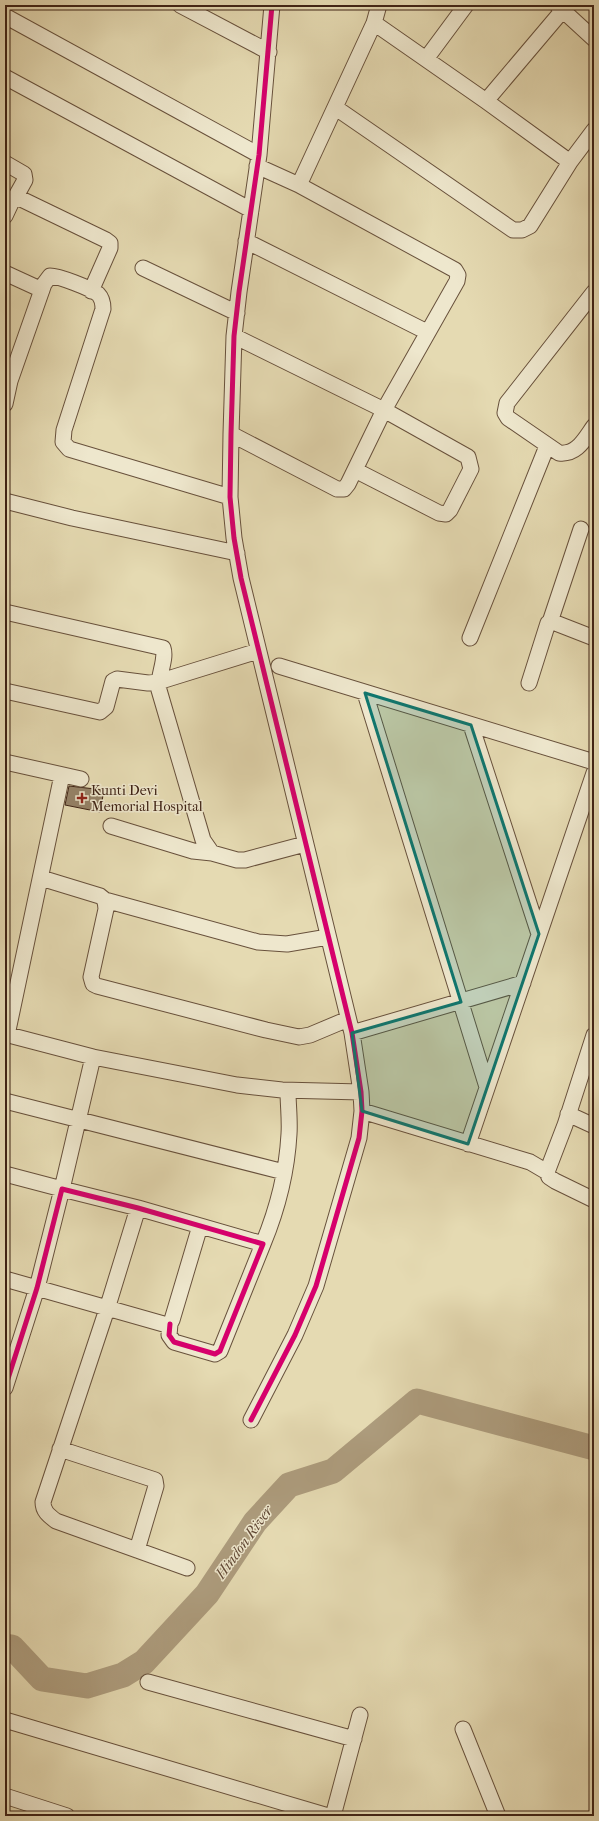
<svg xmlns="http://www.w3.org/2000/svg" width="599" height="1821" font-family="'IM FELL French Canon',serif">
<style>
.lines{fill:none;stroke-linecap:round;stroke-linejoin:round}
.river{stroke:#ad9c7d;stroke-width:25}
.building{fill:#958267;stroke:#3f2315}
.minor-casing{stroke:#68513c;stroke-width:17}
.minor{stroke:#eee7cd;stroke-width:15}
.cycleway-casing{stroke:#eee7cd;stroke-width:8}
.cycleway{stroke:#d6006c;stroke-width:5}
.marked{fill:#0f766e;fill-opacity:0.2;stroke:#0f766e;stroke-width:3;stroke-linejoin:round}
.poi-dot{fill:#8f2418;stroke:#eee7cd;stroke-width:1.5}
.labels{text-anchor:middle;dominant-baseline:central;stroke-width:3;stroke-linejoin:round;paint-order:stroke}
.poi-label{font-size:14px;fill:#3f2315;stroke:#eee7cd;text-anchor:start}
.water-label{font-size:15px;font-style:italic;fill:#604734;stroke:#eee7cd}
</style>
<rect width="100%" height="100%" fill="#e5dab2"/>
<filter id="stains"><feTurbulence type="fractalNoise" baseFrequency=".005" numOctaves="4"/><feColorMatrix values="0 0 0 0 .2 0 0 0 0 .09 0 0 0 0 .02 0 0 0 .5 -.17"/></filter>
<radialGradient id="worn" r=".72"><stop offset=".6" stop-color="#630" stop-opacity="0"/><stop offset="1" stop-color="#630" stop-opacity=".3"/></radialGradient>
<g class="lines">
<!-- river -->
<path class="river" d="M5,1646L12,1647L42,1679L87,1686L123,1675L144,1662L207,1594L255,1522L289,1485L333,1471L417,1401L594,1448"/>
</g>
<!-- building -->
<path class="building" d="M69,786L104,790L100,812L65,805Z"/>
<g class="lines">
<defs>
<path id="minor" d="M180,5L269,52
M557,5L594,39
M5,16L259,155
M374,23L486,101L570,162
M426,59L466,5
M5,77L251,210
M486,101L563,10
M336,108L513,230H522L530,226L570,162L594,130
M5,163L24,174L25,180L15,198
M299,185L374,23L379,5
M5,216L12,201L19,198L106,240L110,243V248L91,291
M246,241L427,332
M143,268L237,313
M5,273L42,290
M594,292L507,403L505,413L508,418L559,453C577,455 584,440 594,426
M234,336L384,410L468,457L471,469L450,510L446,514L439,513L355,470
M5,404L10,381L44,284L50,276C59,276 90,288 98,294C102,298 103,304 103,309L64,430L63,442L69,449L230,497
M231,434L337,489H344L348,484L384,410L457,281L458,275L455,270L299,185L257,166
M5,501L72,518L237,553
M5,612L163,648C167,659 157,677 159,690L203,840L212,853L237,860H245L305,844
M550,622L581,529
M470,638L547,446
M279,666L594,762
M529,683L548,623L553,622L594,638
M5,691L100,712L106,707L113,681L117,679L148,683L158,682L258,651
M365,693L487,1087
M471,725L539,934
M5,762L81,779
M111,826L193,851L212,853
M41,878L100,896L105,900L106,909L91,977L93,984L97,986L266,1030L299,1037L310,1035L348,1019
M105,900L258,942L287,944L328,937
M352,1033L523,983
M5,1034L93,1057
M7,1035L62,775
M594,1035L565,1125L547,1172L549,1177L555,1181L594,1200
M5,1101L284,1172
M362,1111L530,1162L547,1172
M568,1114L594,1126
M468,1144L594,773
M5,1174L62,1189L93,1057L237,1085L282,1090L361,1092
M138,1208L107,1309L43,1502C43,1511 48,1515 56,1521L187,1568
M263,1244C277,1210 287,1171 289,1134C290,1120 288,1105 288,1091
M5,1279L167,1325L170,1324L172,1320L200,1226
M5,1388L37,1288L62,1189L138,1208L263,1244L220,1351L215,1354L174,1342L169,1335L170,1324
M251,1420L295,1335L316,1286L359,1138L362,1111L361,1092L352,1033L241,578L234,538L230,497L231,434L234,336L239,292L259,155L272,5
M60,1449L155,1480L156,1486L137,1550
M148,1682L354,1739
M5,1720L328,1816
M463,1729L498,1816
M5,1796L67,1816
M333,1816L360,1715"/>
</defs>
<!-- minor casing -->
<use href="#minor" class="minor-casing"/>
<!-- minor -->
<use href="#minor" class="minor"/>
<defs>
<path id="cycleway" d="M5,1388L37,1288L62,1189L138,1208L263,1244L220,1351L215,1354L174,1342L169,1335L170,1324
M251,1420L295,1335L316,1286L359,1138L362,1111L361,1092L352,1033L241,578L234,538L230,497L231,434L234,336L239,292L259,155L272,5"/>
</defs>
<!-- cycleway casing -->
<use href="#cycleway" class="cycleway-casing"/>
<!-- cycleway -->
<use href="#cycleway" class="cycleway"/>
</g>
<!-- marked area -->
<path class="marked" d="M365,693L471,725L539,934L468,1144L362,1111L352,1033L461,1002Z"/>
<!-- markers -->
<path class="poi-dot" d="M80 792h4v4h4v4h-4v4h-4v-4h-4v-4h4z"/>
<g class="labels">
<!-- poi labels -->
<g class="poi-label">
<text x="91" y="790">Kunti Devi<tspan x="91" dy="16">Memorial Hospital</tspan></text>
</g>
<!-- water labels -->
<g class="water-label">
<text transform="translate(244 1542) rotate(-54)">Hindon River</text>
</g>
</g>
<!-- margin -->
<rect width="599" height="1821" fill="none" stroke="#e5dab2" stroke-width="20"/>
<rect x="6" y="6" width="587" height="1809" fill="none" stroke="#3f2315" stroke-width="2"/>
<rect x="10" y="10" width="579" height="1801" fill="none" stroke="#3f2315"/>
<rect width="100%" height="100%" filter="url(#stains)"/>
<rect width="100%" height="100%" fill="url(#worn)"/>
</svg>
